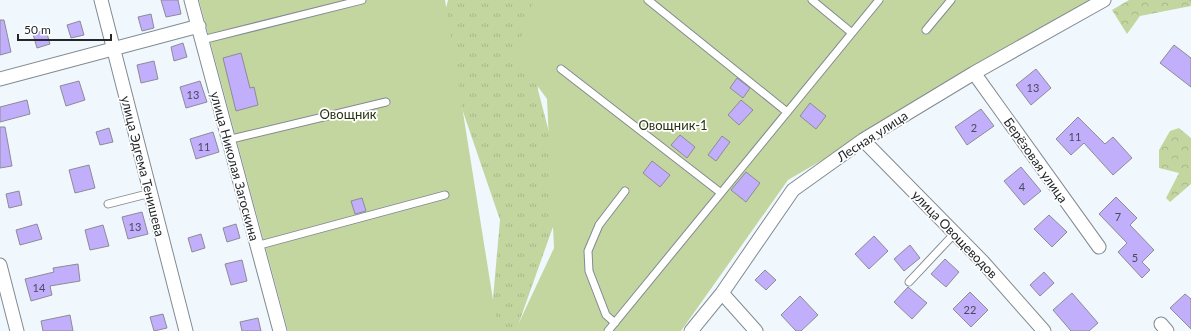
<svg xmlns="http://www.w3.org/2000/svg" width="1191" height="331" font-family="Lato,sans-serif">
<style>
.grass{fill:url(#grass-tufts)}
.forest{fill:url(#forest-crowns)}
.green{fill:#c3d6a0}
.building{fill:#c2affb;stroke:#8d8b94}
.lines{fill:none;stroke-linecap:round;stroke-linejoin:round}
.service-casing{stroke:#828b92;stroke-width:9}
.minor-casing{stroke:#828b92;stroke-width:15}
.path{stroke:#a9b0b5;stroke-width:2;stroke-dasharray:1 3;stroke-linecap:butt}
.service{stroke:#fff;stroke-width:7}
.minor{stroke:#fff;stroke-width:13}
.labels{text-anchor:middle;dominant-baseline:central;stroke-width:3.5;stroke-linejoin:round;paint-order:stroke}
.number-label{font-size:11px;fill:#4b495e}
.park-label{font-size:13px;fill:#283210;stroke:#fff}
.street-label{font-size:13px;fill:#23272a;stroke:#fff}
</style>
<defs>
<pattern id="grass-tufts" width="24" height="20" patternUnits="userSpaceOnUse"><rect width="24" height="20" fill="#c3d6a0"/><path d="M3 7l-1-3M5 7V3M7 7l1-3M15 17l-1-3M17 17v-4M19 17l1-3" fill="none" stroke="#a7b88a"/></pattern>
<pattern id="forest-crowns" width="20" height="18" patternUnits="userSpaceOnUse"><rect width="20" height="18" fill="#c3d6a0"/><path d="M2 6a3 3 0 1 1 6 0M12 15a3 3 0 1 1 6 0" fill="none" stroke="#a7b88a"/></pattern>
</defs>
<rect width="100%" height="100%" fill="#f0f8fe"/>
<!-- grass -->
<path class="grass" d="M448,0H536L538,90L565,193L516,331H483L491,321L500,220L458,97L445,12Z"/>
<!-- forest -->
<path class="forest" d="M1129,0H1191V6L1140,16L1127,34L1112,10Z
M1179,128L1191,138V184L1170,202L1166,198L1179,173L1159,168V150L1170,131Z"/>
<!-- green -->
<path class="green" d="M199,0H445L498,331H288Z
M534,0H1097L788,180L681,331H515L554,248L547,99L515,55Z"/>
<!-- building -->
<path class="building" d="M161,0H178L181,14L166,17Z
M151,14L154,28L142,31L138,17Z
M0,20H4L11,52L0,55Z
M80,21L84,35L71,38L67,25Z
M46,30L50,44L37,48L33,34Z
M183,43L187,57L174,61L171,47Z
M1174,45L1191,58V87L1160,63Z
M241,53L250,88L254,87L258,105L236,111L223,58Z
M154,61L158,79L141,83L137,65Z
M1036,69L1051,88L1031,105L1016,85Z
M737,78L750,88L743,98L730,88Z
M79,81L85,100L66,106L60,86Z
M200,81L207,102L186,108L180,87Z
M27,100L30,114L0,122V107Z
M741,100L753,110L739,125L728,115Z
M810,103L826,116L816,129L800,116Z
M981,109L994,126L967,145L955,127Z
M1078,117L1105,144L1113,137L1132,158L1113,175L1084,143L1071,155L1056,139Z
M0,127H5L12,166L0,168Z
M109,128L113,142L100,145L96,132Z
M213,132L219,152L196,159L190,139Z
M680,135L695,147L687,158L671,145Z
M722,136L730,142L716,161L708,155Z
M652,161L670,175L660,187L643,173Z
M89,165L95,188L75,193L69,170Z
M1021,167L1041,191L1024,205L1004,181Z
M746,172L760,183L746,202L731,190Z
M19,191L22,205L9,208L6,194Z
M1116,197L1137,218L1130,225L1154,250L1142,262L1150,270L1142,278L1118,252L1127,243L1099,214Z
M362,198L366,211L355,214L351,201Z
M142,212L148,234L128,239L122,217Z
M1049,215L1067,232L1052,247L1034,229Z
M37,224L42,239L20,245L16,230Z
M236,224L240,238L227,242L223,228Z
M103,225L109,246L90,250L85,230Z
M201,234L205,248L192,252L188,238Z
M874,236L888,251L869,269L855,254Z
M910,245L920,258L904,271L894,259Z
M945,259L959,272L946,287L931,274Z
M242,260L247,281L231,285L225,264Z
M78,264L80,281L50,286L52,295L31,301L25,279L54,272L53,268Z
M765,270L776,280L766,290L755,280Z
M1044,272L1054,283L1040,296L1030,285Z
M908,287L927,303L912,319L894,302Z
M970,292L988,310L971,327L953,309Z
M1072,293L1098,323L1089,331H1071L1053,310Z
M1185,294L1191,299V329L1170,308Z
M800,296L818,315L801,331H796L781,315Z
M163,314L167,328L154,331L150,317Z
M70,315L73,331H43L41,321Z
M258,318L261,331H242L240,322Z"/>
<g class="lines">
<defs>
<path id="service" d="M648,0L787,112
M812,0L852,33
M926,30L951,0
M202,40L362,0
M561,69L721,193
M227,140L386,102
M108,204L151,193
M256,246L445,195
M909,282L955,233
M615,323L606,315L589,271L588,251L599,225L625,191
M608,331L879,0"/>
<path id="minor" d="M101,0L186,331
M191,0L280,331
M974,73L1099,247
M0,79L199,26
M863,140L983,262L1044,331
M0,265L17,331
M722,293L756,331
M1161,324L1167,331
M691,331L722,293L793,190L863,140L974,73L1104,0"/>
</defs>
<!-- service casing -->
<use href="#service" class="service-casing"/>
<!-- minor casing -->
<use href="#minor" class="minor-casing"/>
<!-- path -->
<path class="path" d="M1190,0L1191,1"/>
<!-- service -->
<use href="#service" class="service"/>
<!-- minor -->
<use href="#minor" class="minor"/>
</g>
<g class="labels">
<!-- number labels -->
<g class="number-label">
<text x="1033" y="87">13</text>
<text x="193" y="94">13</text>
<text x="974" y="127">2</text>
<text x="1075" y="136">11</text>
<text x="204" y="146">11</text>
<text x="1022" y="186">4</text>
<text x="1118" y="216">7</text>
<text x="135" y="226">13</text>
<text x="1135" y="257">5</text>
<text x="39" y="287">14</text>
<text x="970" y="309">22</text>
</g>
<!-- park labels -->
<g class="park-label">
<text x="348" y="114">Овощник</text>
<text x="673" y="125">Овощник-1</text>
</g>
<!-- street labels -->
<g class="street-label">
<text transform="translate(872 136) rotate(-33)">Лесная улица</text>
<text transform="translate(1036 160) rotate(55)">Берёзовая улица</text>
<text transform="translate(143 166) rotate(76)">улица Эдгема Тенишева</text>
<text transform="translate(235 166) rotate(75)">улица Николая Загоскина</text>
<text transform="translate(955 234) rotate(46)">улица Овощеводов</text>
</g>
</g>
<!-- scale -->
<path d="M18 34v6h93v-6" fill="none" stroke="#23272a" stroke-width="2"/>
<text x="24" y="34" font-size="12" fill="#23272a" stroke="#ffffff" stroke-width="3" paint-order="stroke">50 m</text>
</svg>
